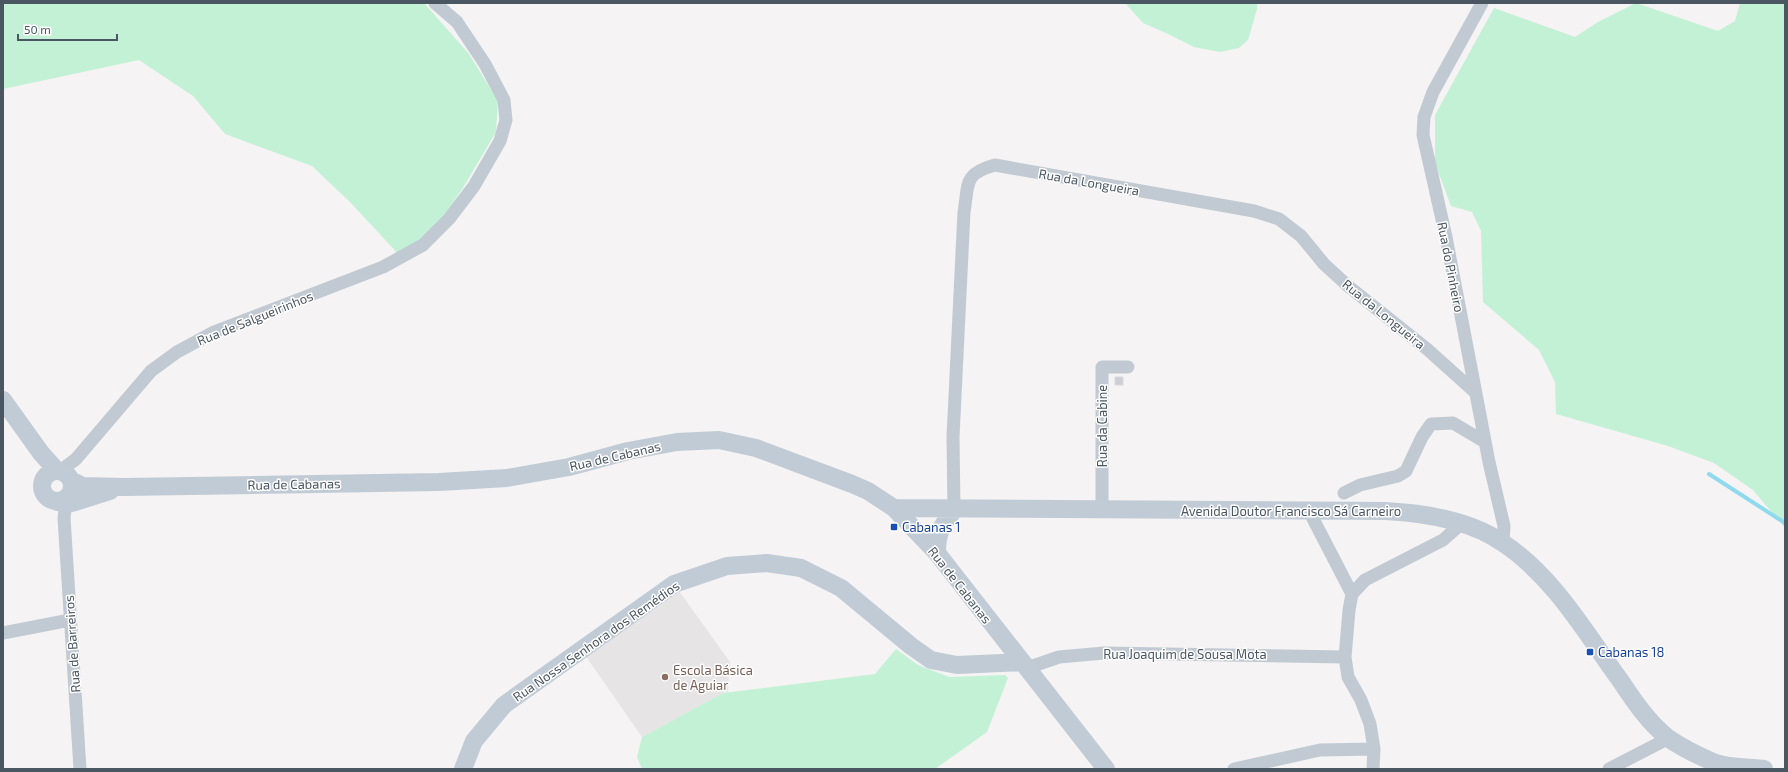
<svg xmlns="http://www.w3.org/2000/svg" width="1788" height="772" font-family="'Exo 2',sans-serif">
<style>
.education{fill:#e6e4e5}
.green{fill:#c3f1d5}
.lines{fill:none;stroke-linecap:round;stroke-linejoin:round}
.stream{stroke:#90daee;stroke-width:4}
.building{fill:#cdcfd5;stroke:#d7d9de}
.street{stroke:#c1cad2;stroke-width:13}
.secondary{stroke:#c1cbd6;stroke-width:18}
.transit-dot{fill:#1a4fb4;stroke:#fff;stroke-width:1.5}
.education-dot{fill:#8d6e63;stroke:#fff;stroke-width:1.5}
.labels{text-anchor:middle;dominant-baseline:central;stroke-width:3;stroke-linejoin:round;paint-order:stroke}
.street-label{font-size:13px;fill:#4a5661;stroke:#fff}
.transit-label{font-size:13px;fill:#164399;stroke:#fff;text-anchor:start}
.education-label{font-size:13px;fill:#785e54;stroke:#fff;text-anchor:start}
</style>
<rect width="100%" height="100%" fill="#f5f3f3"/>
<!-- education -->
<path class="education" d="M679,591L730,662L728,692L723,693L642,737L585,655Z"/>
<!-- green -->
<path class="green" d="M3,3H424L469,54L498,101L496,132L464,186L421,250L401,257L350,202L312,166L225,134L193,96L139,60L3,89Z
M1125,3H1257V9L1248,40L1239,48L1220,52L1194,47L1166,33L1143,23Z
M1636,3L1718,31L1735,21L1740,3H1785V528L1753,490L1714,463L1668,446L1556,414L1555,382L1539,350L1483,302L1481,231L1472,212L1451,206L1435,163V115L1494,8L1575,37L1598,22Z
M896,649L918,665L949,677L1005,675L1008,678L987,732L935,769H642L637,757L642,737L723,693L875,674Z"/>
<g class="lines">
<!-- stream -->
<path class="stream" d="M1709,474L1785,523"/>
</g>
<!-- building -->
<path class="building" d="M1115,377H1123V385H1115Z"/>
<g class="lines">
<!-- street -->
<path class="street" d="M1482,3L1433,92L1424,117L1423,135L1446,237L1489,462L1504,526L1503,542
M60,471L76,459L151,371L177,352L214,332L383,267L423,245L449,219L474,186L500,141L506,120L504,100L485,64L457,22L435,3
M1344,493L1360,485L1398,476L1406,471L1422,437L1431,424L1453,423L1485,442
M69,496L66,503L64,518L80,769
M954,510L953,437L964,212C969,183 963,174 995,165L1254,211L1279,219L1301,236L1324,264L1348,286L1427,349L1476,393
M1102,510V367H1128
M1309,511L1352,594
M3,633L70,620
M1027,668L1059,657L1104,653L1345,657
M1234,769L1320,750L1374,749
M1373,769L1374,749L1370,724L1361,700L1348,677L1345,657L1349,610L1352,594L1365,580L1443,540L1461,524
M1609,769L1669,738"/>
<!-- secondary -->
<path class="secondary" d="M3,400L41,453L57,471
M42 486a15 15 0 1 1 30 0a15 15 0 1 1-30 0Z
M71,480L82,486L124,487L439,482L507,478L569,467L628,451L677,442L719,440L756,448L852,484L868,491L894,508L937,553L1106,769
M57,502L72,503L110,491
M894,508L1385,511C1425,513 1470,520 1503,543C1553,576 1585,632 1620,680C1634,701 1648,722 1668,738C1681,747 1699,756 1713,762C1726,768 1750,767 1764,769
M937,553C937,533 941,526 954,510
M463,769L474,741L504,705L674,584L727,566L767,563L801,568L841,588L911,646L931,660L957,665L1021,662"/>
</g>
<!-- markers -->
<g class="transit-dot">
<rect x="890" y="523" width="8" height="8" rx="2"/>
<rect x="1586" y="648" width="8" height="8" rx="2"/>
</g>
<circle class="education-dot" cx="665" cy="677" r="4"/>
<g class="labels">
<!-- street labels -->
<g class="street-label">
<text transform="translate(1089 182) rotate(10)">Rua da Longueira</text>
<text transform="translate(1451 267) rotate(79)">Rua do Pinheiro</text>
<text transform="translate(1384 314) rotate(39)">Rua da Longueira</text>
<text transform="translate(255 318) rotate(-22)">Rua de Salgueirinhos</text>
<text transform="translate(1102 426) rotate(-90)">Rua da Cabine</text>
<text transform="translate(615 456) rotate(-13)">Rua de Cabanas</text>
<text transform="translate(294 484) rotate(-1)">Rua de Cabanas</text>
<text x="1291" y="511">Avenida Doutor Francisco Sá Carneiro</text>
<text transform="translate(960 585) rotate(52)">Rua de Cabanas</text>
<text transform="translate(596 641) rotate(-35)">Rua Nossa Senhora dos Remédios</text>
<text transform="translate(72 644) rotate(-94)">Rua de Barreiros</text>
<text x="1185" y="654">Rua Joaquim de Sousa Mota</text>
</g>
<!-- transit labels -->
<g class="transit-label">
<text x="902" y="527">Cabanas 1</text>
<text x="1598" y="652">Cabanas 18</text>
</g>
<!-- education labels -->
<g class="education-label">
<text x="673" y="670">Escola Básica<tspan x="673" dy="15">de Aguiar</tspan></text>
</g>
</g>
<!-- border -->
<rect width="1788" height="772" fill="none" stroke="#4a5661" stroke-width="8"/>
<!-- scale -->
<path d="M18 34v6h99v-6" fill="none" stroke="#4a5661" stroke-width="2"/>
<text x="24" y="34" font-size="12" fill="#4a5661" stroke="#ffffff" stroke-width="3" paint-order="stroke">50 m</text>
</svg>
